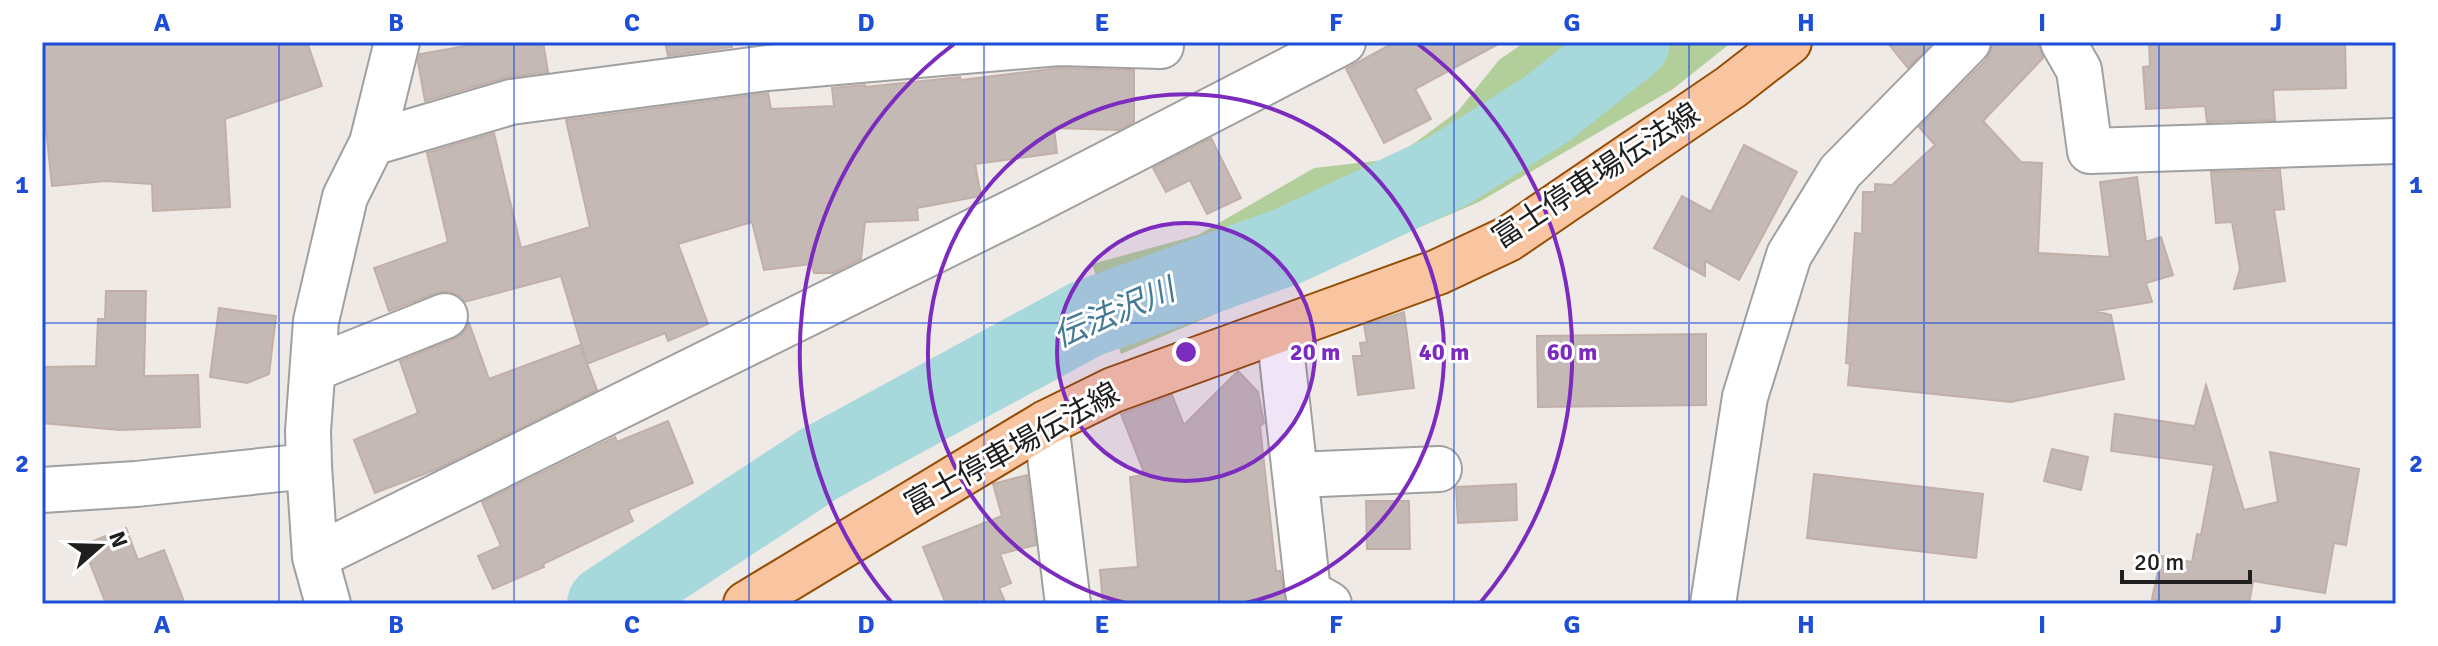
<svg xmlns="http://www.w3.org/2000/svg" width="2438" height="646" font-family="Signika,'Noto Sans JP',sans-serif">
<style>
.forest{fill:#b2ce9b}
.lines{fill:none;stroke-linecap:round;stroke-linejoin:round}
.river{stroke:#a7d8dc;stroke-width:78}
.building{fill:#c4b9b5;stroke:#c1afa8;stroke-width:2}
.minor-casing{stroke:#a0a0a0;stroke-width:48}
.major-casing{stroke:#964e04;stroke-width:48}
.minor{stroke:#fff;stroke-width:44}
.major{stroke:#f9c5a1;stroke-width:44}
.grid{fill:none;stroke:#1d4ed8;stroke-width:2;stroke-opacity:0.55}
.ring{fill:none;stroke:#7b2cbf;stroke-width:4}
.labels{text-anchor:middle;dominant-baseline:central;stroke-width:6;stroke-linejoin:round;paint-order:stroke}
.street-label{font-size:30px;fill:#1f1f1f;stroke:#fff}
.water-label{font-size:32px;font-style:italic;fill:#457a95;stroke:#fff}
.centre{fill:#7b2cbf;stroke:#fff;stroke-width:4}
.ring-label{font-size:24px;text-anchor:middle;font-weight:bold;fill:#7b2cbf;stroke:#fff;stroke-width:6;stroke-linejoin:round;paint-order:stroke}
.neatline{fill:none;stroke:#1d4ed8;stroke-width:3}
.grid-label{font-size:26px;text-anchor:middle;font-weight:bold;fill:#1d4ed8}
</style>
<rect width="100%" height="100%" fill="#efeae5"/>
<!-- forest -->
<path class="forest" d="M1525,42H1732L1673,89L1479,202L1121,354L1092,264L1198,235L1314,168L1393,159L1458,111L1499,60Z"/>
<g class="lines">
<!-- river -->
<path class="river" d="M606,604L819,464L1086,319L1288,246L1448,171L1547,109L1631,42"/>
</g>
<!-- building -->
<path class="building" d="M42,42H307L322,86L225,119L230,207L153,211L152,184L105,181L52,186L45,119H42Z
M488,42H543L548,72L504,78L425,101L418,62L420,54Z
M665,42H731L732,47L668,56Z
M1395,42H1502L1415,89L1431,119L1384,143L1346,69Z
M1887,42H1933L1908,68Z
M1992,42H2038L2043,58L1983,121L2021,162L2042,163L2038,253L2110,257L2100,182L2137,177L2146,242L2161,237L2173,275L2146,283L2152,302L2096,311L2111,315L2124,379L2011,402L1848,385L1850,364L1846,363L1855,233L1862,234L1863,192H1875V184L1892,185L1935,145L1919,127L1986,60L1992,49Z
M2149,42H2345L2346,88L2273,90L2275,120L2207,122L2205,106L2146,109L2143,67L2150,66Z
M1060,68L1134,70V122L1119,130L1054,128L1057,153L975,164L981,196L917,208L918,220L865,222L861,259L833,273H814L811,264L764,270L752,222L678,244L708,324L668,341L665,333L587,364L561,276L464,302L460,296L449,291L436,293L389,311L374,268L448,242L427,153L494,133L521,248L590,227L566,120L768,93L771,109L834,106L832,88L865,85V87L960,77L961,80Z
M1211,138L1241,198L1207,214L1190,180L1166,192L1153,168Z
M1744,145L1797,172L1739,280L1705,261V276L1654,248L1682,196L1711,212Z
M2280,170L2284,209L2274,210L2285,281L2234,289L2240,269L2232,222L2216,223L2211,172Z
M106,291H146L144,376L198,375L200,427L120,430L42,423V367L96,366L98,319H105Z
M219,308L276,316L269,374L247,383L210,377Z
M1404,312L1414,388L1358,395L1353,356H1362L1360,343L1367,342L1364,325Z
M469,323L489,379L580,345L597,390L437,469L375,493L354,440L418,413L400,361L454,339L464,332Z
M1706,334V405L1538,407L1537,336Z
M1238,371L1258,392L1264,423L1260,426L1276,571H1280L1286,604H1103L1100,570L1138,567L1130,477L1145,475L1121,414L1172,395L1184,425Z
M2206,385L2244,510L2278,502L2270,452L2359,469L2346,545L2334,543L2325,593L2253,581L2249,604H2180L2152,599L2161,556L2192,562L2197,534L2201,535L2214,465L2111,451L2115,414L2193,426L2194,429Z
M668,421L693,483L628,510L633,521L543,564L544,567L493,589L478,556L501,546L482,502L615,437L617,442Z
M2052,449L2088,457L2081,490L2044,481Z
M1814,474L1983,494L1976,558L1807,538Z
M1027,475L1036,545L1000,554L1011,583L999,588L1006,604H946L923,547L1002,516L993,484Z
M1516,484L1517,520L1458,523L1456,487Z
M1366,501H1409L1410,549H1367Z
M126,528L138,560L164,550L185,604H106L83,545Z"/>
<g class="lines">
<defs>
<path id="minor" d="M2063,42L2079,70L2090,151L2396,141
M372,143L511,102L767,68L1059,43L1161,46
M1279,330L1308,592L1329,604
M313,369L445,316
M1046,423L1068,604
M1296,475L1439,469
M42,490L136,484L309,466
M315,557L1029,204L1343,42
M328,604L315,557L309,466L308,431L316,321L345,197L372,143L397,42
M1713,604L1745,397L1789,255L1840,172L1968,42"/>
<path id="major" d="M746,604L1046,423L1113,390L1438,272L1508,239L1731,87L1789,42"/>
</defs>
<!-- minor casing -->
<use href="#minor" class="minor-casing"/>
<!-- major casing -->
<use href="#major" class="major-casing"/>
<!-- minor -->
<use href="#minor" class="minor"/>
<!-- major -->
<use href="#major" class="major"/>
</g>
<!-- grid -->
<path class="grid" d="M279,42V604M514,42V604M749,42V604M984,42V604M1219,42V604M1454,42V604M1689,42V604M1924,42V604M2159,42V604M42,323H2396"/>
<!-- distance rings -->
<circle cx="1186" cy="352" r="129" fill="#7b2cbf" fill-opacity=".12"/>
<g class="ring">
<circle cx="1186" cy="352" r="129"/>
<path d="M1130 604A258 258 0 1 1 1242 604"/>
<path d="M892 603A386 386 0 0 1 954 44M1418 44A386 386 0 0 1 1480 603"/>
</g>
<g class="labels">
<!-- street labels -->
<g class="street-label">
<text transform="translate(1596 176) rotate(-33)">富士停車場伝法線</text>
<text transform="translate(1012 449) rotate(-29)">富士停車場伝法線</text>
</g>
<!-- water labels -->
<g class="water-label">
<text transform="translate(1114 313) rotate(-23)">伝法沢川</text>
</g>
</g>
<circle cx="1186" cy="352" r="12" class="centre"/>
<g class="ring-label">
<text x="1315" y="360">20 m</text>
<text x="1444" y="360">40 m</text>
<text x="1572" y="360">60 m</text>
</g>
<!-- border -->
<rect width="2438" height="646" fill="none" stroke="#ffffff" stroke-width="88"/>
<!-- north arrow -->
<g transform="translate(100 546) rotate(70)" stroke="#ffffff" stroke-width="6" paint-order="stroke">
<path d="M0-6L14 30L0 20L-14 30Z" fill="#1f1f1f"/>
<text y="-12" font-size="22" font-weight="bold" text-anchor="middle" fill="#1f1f1f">N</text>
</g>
<!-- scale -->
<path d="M2122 570v12h128v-12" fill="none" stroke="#1f1f1f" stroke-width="4"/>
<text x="2134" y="570" font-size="24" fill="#1f1f1f" stroke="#ffffff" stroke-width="6" paint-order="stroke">20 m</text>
<rect x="44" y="44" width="2350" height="558" class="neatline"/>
<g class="grid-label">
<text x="162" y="31">A</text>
<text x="396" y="31">B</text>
<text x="632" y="31">C</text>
<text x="866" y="31">D</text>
<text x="1102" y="31">E</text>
<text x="1336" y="31">F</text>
<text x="1572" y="31">G</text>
<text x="1806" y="31">H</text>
<text x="2042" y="31">I</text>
<text x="2276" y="31">J</text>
<text x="22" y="193">1</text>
<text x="2416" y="193">1</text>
<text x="22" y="472">2</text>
<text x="2416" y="472">2</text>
<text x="162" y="633">A</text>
<text x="396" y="633">B</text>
<text x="632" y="633">C</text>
<text x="866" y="633">D</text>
<text x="1102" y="633">E</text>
<text x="1336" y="633">F</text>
<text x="1572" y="633">G</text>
<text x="1806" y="633">H</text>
<text x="2042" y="633">I</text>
<text x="2276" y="633">J</text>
</g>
</svg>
